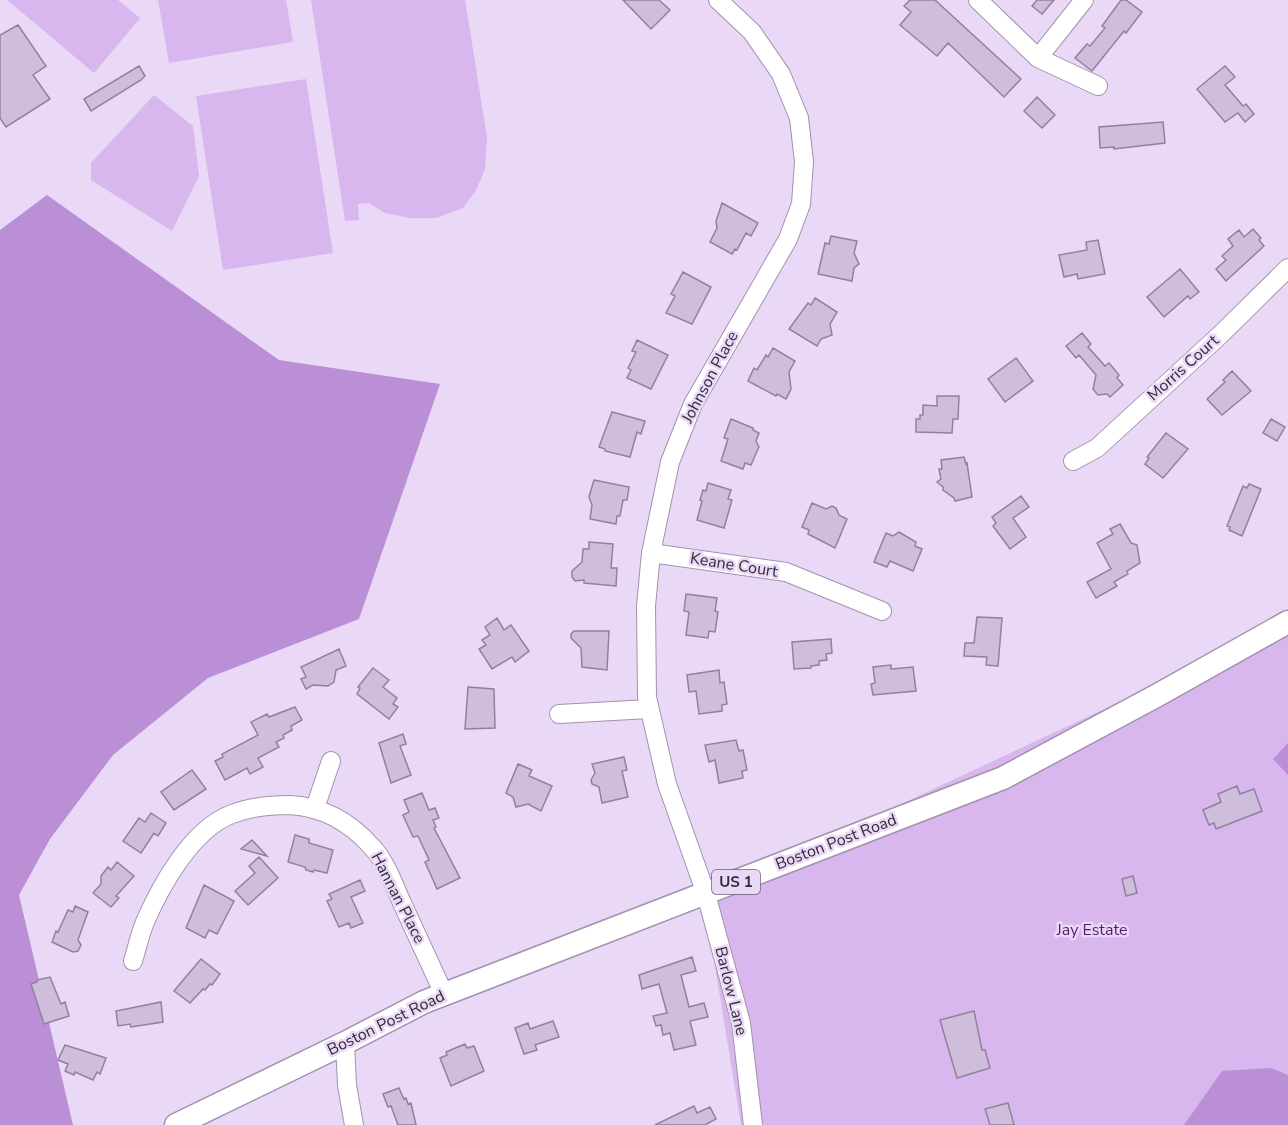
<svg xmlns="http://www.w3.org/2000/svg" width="1288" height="1125" font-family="'Nunito Sans',sans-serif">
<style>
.green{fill:#d8b6ee}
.forest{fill:#ba8fd6}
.building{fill:#cebddb;stroke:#91819c;stroke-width:1.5}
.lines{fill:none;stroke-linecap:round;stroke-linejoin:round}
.minor-casing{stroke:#a392ae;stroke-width:20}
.major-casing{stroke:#a392ae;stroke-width:25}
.minor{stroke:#fff;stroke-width:18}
.major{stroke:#fff;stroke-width:22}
.labels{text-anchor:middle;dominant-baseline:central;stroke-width:5;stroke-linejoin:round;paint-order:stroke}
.shield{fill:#ead8f7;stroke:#6a6071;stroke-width:1.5}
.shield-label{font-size:15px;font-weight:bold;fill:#332c38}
.street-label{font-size:16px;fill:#332c38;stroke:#ead8f7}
.park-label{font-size:16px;fill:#541d70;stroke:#ead8f7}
</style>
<rect width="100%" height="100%" fill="#ead8f7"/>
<!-- green -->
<path class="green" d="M7,0H118L140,18L94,73Z
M158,0H286L293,42L169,63Z
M311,0H465L487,137L485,169L476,190L463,208L436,218H410L385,213L369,203L358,204L359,220L345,221Z
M306,79L333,253L223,270L196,96Z
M154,95L193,126L199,176L172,231L91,180V163Z
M1288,623V1125H741L701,881L739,880Z"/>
<!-- forest -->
<path class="forest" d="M47,195L279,360L440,384L359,619L208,678L113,755L50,839L19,895L73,1125H0V230Z
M1288,743V775L1273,759Z
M1271,1068L1288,1075V1125H1184L1222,1071Z"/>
<!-- building -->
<path class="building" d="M623,0H659L670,10L651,29Z
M910,0H935L1021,79L1004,97L948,43L937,56L900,25L911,12L904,6Z
M1037,0H1054L1042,14L1032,6Z
M1121,0H1126L1142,12L1126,33L1124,31L1092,71L1075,58L1087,44L1090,46L1105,28L1102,26Z
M18,25L46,66L33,75L50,99L6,127L0,118V35Z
M139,66L145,76L141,80L91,111L84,99Z
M1225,66L1235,77L1225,85L1243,106L1246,104L1254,114L1245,122L1238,113L1225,122L1197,89Z
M1037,97L1055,115L1042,128L1024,111Z
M1163,122L1165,143L1114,149V147L1100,148L1099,127Z
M722,203L758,223L751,236L746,233L737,250L735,249L732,254L710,242L717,228L716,221Z
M1253,229L1261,238L1259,240L1264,246L1226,281L1216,269L1226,260L1222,256L1233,246L1228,239L1239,230L1244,237Z
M831,236L857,241L854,253L859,264L854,268L852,281L818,274L825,243L829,244Z
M1098,240L1105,274L1078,279L1077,274L1064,277L1059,255L1087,250L1086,242Z
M1180,269L1199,292L1190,299L1188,296L1164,317L1147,297Z
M683,272L711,287L692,324L666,313L675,296L671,294Z
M815,298L837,312L830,324L832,335L821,339L817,346L789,329L808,303L811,305Z
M1082,333L1091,344L1088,347L1105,366L1109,363L1119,375L1117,378L1123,385L1110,397L1107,394L1098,395L1093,389L1096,375L1079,355L1076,358L1066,346Z
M637,340L668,355L651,389L627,378L631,370L628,368L636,352L632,351Z
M773,348L795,361L789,372L791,389L786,399L777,394L776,396L748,381L754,368L757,370L766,355L768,357Z
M1016,358L1033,381L1005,402L988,379Z
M1232,371L1251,391L1222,415L1207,399L1225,382L1223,380Z
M937,396H959L958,419H953L952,433L916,432V419H920V415H923V405L937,406Z
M612,412L645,421L641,434L637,432L630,457L605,451V449L599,447Z
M731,419L753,428V430L759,433L756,441L759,447L757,451L751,465L745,463L743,469L721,461L728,439L724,438Z
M1271,419L1285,427L1277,441L1263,433Z
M1166,433L1188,449L1163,478L1145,464L1149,458L1147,457Z
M964,457L966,464L967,463L972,497L955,501L954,498L943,490V487L937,482L941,479L939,469H942L941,460Z
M594,480L629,487L627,500H623L620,516H617L616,524L590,519L592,505L589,497Z
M708,483L731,490L728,499L732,500L724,528L697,520L702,501L700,500L703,490L706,491Z
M1249,484L1261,489L1242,536L1229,530L1230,527L1227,526L1243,486L1247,488Z
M1021,496L1029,507L1013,518L1026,537L1010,549L993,526L996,523L992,517Z
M812,503L826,509L832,506L836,508L839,515L847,519L835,548L808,534L809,530L802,527Z
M1120,524L1131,543L1137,545L1140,563L1127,571L1128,574L1114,582L1117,586L1096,598L1087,582L1111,569L1097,543L1113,534L1110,529Z
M899,532L916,542L915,546L922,549L913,571L890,561L887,567L874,562L886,533L893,536Z
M589,542L613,544L611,568H617L616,586L584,583V580L575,581L572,577V571L582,562L583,549H589Z
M686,594L717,598L715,611L718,612L715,632L709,631L708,638L686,635L689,612L684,611Z
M977,617L1002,618L998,666L986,665L987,657L964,656L965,643H974Z
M497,618L504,630L511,625L529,651L515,662L512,657L492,669L479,649L486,645L482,640L490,635L485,627Z
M574,631H609L607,670L582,667L581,648L571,638V634Z
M831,639L832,653L826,654L827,660L819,661V665L811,666V668L794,669L792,642Z
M339,649L346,666L336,670L334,682L328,686L313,685L306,689L301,679L306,677L301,667Z
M891,665V669L913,667L916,691L873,695L871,684L875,683L873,667Z
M373,668L389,680L383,687L397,698L393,704L398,707L389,719L357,694L360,688L358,687Z
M719,670L720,683L724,682L727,704L722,705V711L699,714L696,691L689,692L687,675Z
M468,687L494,689L495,728L465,729Z
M295,707L302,720L291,726L292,730L283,735L284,738L276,742L279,747L258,758L263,767L250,774L247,768L225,780L215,761L223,757L222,754L258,735L251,722L267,714L269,717Z
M403,734L406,744L400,746L411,775L391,783L379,743Z
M736,740L739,751L743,750L747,770L742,771L743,778L719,783L715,760L709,762L705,745Z
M624,757L627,770L622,771L628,797L602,803L599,787L592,784L591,780L595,773L592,764Z
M518,764L532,770L529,776L552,786L541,811L528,804L516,807L513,797L506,793Z
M192,770L206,789L174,810L161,792Z
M1237,786L1240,794L1254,789L1262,811L1216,829L1214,823L1209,825L1203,810L1221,802L1218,794Z
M422,793L429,810L435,808L439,818L433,820L436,827L434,828L460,878L437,889L425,862L429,860L418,836L413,837L403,815L409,812L404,800Z
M151,813L166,823L158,836L154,833L141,853L123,841L139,818L145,822Z
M295,835L309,839V843L333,850L327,873L314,870L313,872L306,870L305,867L288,862Z
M252,840L267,856L241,849Z
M259,857L278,878L248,905L235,891L255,873L249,866Z
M117,862L134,876L116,896L119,898L111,907L93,893L101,884V876L108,867L111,870Z
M1133,876L1137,893L1126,896L1122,879Z
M360,880L365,891L351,897L363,923L351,928L349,923L339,927L327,901L332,899L329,894Z
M204,885L234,901L217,934L209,930L205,938L186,928Z
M75,906L88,912L78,940L81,945L78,951L73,952L52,942L56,931L58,932L68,910L73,912Z
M692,957L696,971L681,975L689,1007L704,1003L708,1017L690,1021L696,1045L674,1050L670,1033L663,1035L661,1025L656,1026L653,1016L667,1013L659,984L642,989L639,975Z
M201,959L220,974L212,985L210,984L205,990L203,989L190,1003L174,991Z
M50,977L61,1004L65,1002L69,1016L44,1024L31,984L37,982V980Z
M161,1002L163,1022L131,1027L130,1024L118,1026L116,1011Z
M974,1011L982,1050H985L990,1068L957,1078L940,1020Z
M553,1021L559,1037L535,1045L537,1050L524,1054L515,1028L528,1023L530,1029Z
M465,1044L467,1048L474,1046L484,1071L451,1086L440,1058L447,1055L446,1052Z
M65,1045L106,1058L100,1074L97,1072L93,1080L75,1072L74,1075L65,1071L68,1064L58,1060Z
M399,1088L404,1099L406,1098L408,1104L411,1103L416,1125H398L391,1106L388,1107L383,1094Z
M1008,1103L1014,1125H990L985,1109Z
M694,1106L697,1113L710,1107L716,1119L705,1125H655Z"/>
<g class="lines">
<defs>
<path id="minor" d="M718,0L752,32L781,74L799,118L804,162L801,204L788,239L693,404L670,462L651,553L646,606L647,697L667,784L706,894L741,1023L753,1125
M978,0L1038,58L1098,86
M1038,58L1084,0
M1073,461L1097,448L1220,335L1288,268
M651,553L786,572L882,611
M559,714L649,709
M315,808L331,761
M133,961C137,948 140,934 145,922C161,885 192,829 232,814C250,807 270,805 290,805C324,807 350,822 372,847C386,862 394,885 402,903C416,934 430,964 444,994
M345,1043L347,1085L354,1125"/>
<path id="major" d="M176,1125L345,1043L424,1002L1003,778L1156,696L1288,622"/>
</defs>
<!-- minor casing -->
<use href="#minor" class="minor-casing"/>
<!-- major casing -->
<use href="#major" class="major-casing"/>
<!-- minor -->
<use href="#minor" class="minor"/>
<!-- major -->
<use href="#major" class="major"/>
</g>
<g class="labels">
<!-- shield labels -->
<rect class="shield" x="712" y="870" width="48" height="24" rx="4.5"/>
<g class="shield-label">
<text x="736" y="882">US 1</text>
</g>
<!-- street labels -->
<g class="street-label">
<text transform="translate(1183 368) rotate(-42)">Morris Court</text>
<text transform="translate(710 377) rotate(-62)">Johnson Place</text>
<text transform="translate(734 565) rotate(9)">Keane Court</text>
<text transform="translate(836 842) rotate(-21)">Boston Post Road</text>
<text transform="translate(398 898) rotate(63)">Hannan Place</text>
<text transform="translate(731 991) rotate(76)">Barlow Lane</text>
<text transform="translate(386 1023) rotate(-26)">Boston Post Road</text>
</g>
<!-- park labels -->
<g class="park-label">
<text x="1092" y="930">Jay Estate</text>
</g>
</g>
</svg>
